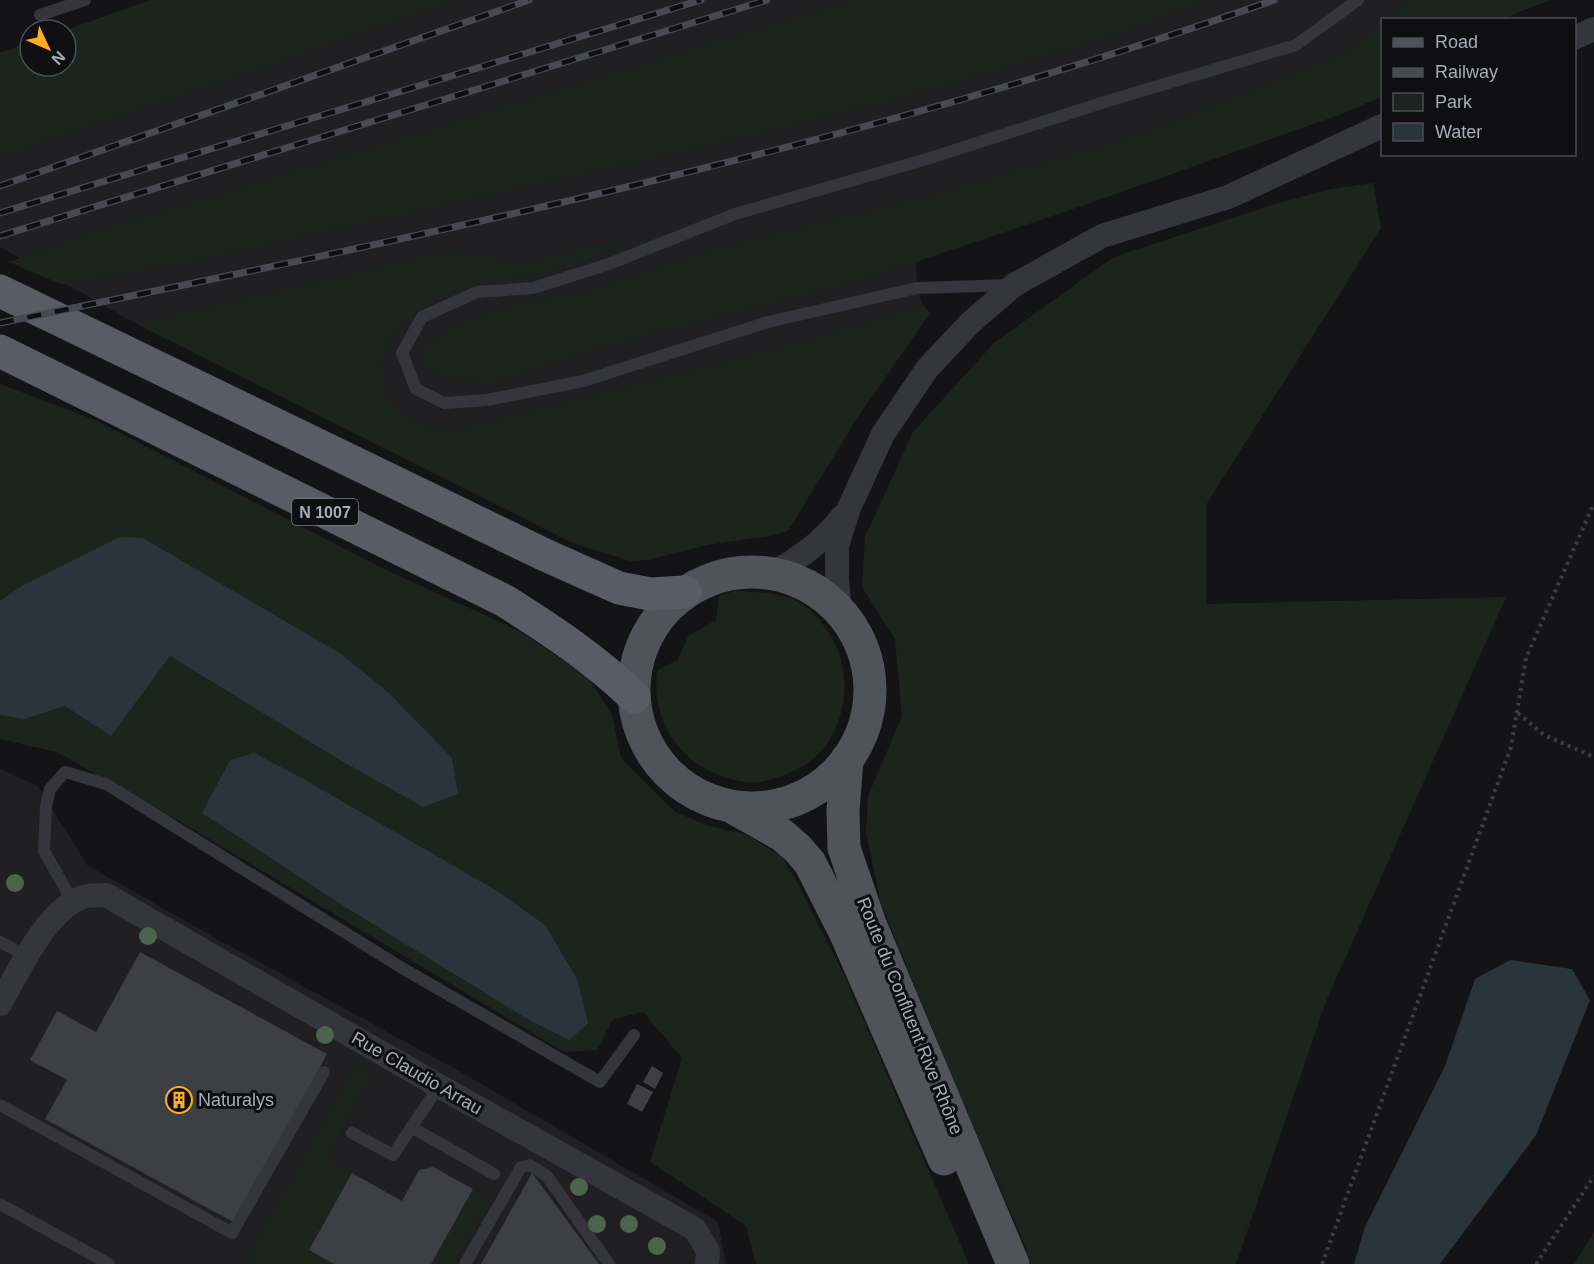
<svg xmlns="http://www.w3.org/2000/svg" width="1594" height="1264" font-family="Helvetica,sans-serif">
<style>
.built{fill:#202023}
.green{fill:#1c251d}
.water{fill:#29343b}
.building{fill:#3e3f44}
.lines{fill:none;stroke-linecap:round;stroke-linejoin:round}
.path{stroke:#3b3d43;stroke-width:4;stroke-dasharray:3 4.5;stroke-linecap:butt}
.service{stroke:#35363c;stroke-width:12}
.minor{stroke:#35363c;stroke-width:24}
.primary{stroke:#51535b;stroke-width:33}
.trunk{stroke:#595c64;stroke-width:33}
.rail-casing{stroke:#484a51;stroke-width:7}
.rail{stroke:#0f0f11;stroke-width:4.5;stroke-dasharray:14;stroke-linecap:butt}
.tree{fill:#4c634e}
.labels{text-anchor:middle;dominant-baseline:central;stroke-width:6;stroke-linejoin:round;paint-order:stroke}
.shield{fill:#0f0f11;stroke:#787c86;stroke-width:1.5}
.shield-label{font-size:16px;font-weight:bold;fill:#a5abb8}
.street-label{font-size:18px;fill:#a5abb8;stroke:#0f0f11}
.poi-label{font-size:18px;fill:#a5abb8;stroke:#0f0f11;text-anchor:start}
</style>
<rect width="100%" height="100%" fill="#141416"/>
<!-- built -->
<path class="built" d="M151,0H1550L1516,13L1506,19L1382,20V96L1344,113L1070,210L916,262L917,288L923,305L930,313L915,333L573,543L137,324L0,247V53L30,42V66H66V30Z
M0,769L38,786L87,865L219,940L466,1075L718,1222L726,1264H0Z"/>
<!-- green -->
<path class="green" d="M151,0H458L0,157V53L30,42V66H66V30Z
M854,0H1212L1077,47L897,99L699,148L200,260L61,284L8,262L99,231Z
M1414,0H1550L1516,13L1506,19H1391Z
M1382,26V96L1344,113L1070,210L864,279L610,345L494,383L451,380L426,369L421,353L436,338L459,323L516,304L576,295L708,251L937,194L1140,135L1345,53Z
M1373,183L1381,228L1206,505V604L1506,597L1326,1001L1236,1264H1031L1024,1243L958,1091L881,904L866,832L868,796L902,716L895,639L862,587L865,537L913,432L994,343L1114,257L1278,203L1331,189Z
M626,243C602,253 578,263 553,270C492,287 449,275 401,325C389,337 380,351 382,369C383,387 384,397 397,410C411,424 437,431 457,430L812,340L923,305L930,313L856,420L788,531L770,536L707,545L647,560L630,561L573,543L137,324L446,252L491,257L522,264L603,244Z
M0,384L95,420L382,568L519,631L588,677L612,715L621,758L675,812L706,825L745,834L781,856L795,878L844,975L969,1264H756L746,1226L650,1162L682,1058L643,1012L613,1019L597,1050L564,1052L179,821L57,752L0,739Z
M734,591C754,592 774,592 793,599C808,605 820,620 829,633C853,669 849,724 817,755C802,770 767,785 746,782C729,780 709,772 695,762C665,740 653,706 657,670L678,660L688,636L716,620L719,596Z
M356,1065L372,1073L327,1159L352,1173L309,1250L334,1264H259L248,1257Z
M473,1189L490,1198L454,1264H431Z
M1594,1232V1264H1574Z"/>
<!-- water -->
<path class="water" d="M120,537L143,538L341,654L389,693L452,758L458,794L423,807L340,760L170,656L111,736L65,706L24,719L0,715V601L22,586Z
M254,753L300,777L497,891L545,925L577,979L588,1023L569,1040L529,1020L347,908L202,813L230,760Z
M1510,960L1572,969L1590,1000L1536,1135L1440,1264H1354L1365,1227L1445,1066L1475,979Z"/>
<!-- building -->
<path class="building" d="M140,952L327,1054L235,1223L45,1119L67,1080L30,1060L57,1011L96,1032Z
M652,1066L663,1073L655,1089L643,1082Z
M637,1084L653,1092L642,1112L627,1104Z
M433,1167L473,1189L431,1264H334L309,1250L352,1173L402,1201L419,1170Z
M532,1173L599,1264H481Z"/>
<g class="lines">
<!-- path -->
<path class="path" d="M1518,713L1544,735L1594,757
M1322,1264L1511,747L1526,658L1594,503
M1536,1264L1594,1176"/>
<!-- service -->
<path class="service" d="M40,15L85,0
M1010,285L917,288L768,322L583,381L487,400L444,403L416,389L402,353L422,317L477,292L533,288L609,264L735,214L927,159L1111,100L1296,45L1358,0
M73,902L44,851L46,806L50,789L65,772L106,784L402,968L600,1082L634,1035
M0,942L27,956
M0,1105L232,1233L324,1072
M411,1127L494,1174
M352,1133L393,1155L439,1086
M0,1204L109,1264
M465,1264L521,1167L530,1165L547,1176L609,1264"/>
<!-- minor -->
<path class="minor" d="M1574,38L1594,29
M773,573C800,558 822,542 842,517
M840,611L837,579V546L849,508L883,434L927,369L970,323L1014,285L1102,236L1228,197L1382,126
M0,1004C18,972 49,904 87,896C93,895 100,896 106,895L439,1086L695,1229L708,1251L707,1264"/>
<!-- primary -->
<path class="primary" d="M634 690a118 118 0 1 1 236 0a118 118 0 1 1-236 0Z
M847,759L843,811L844,848L870,924L1013,1264
M734,808L782,835L798,849L810,863L845,932L944,1159"/>
<!-- trunk -->
<path class="trunk" d="M0,291L545,555L619,588L650,594L685,592
M0,351L505,601C551,630 595,659 634,697"/>
<defs>
<path id="rail" d="M0,186L529,0
M0,213L701,0
M0,236L767,0
M0,323C429,235 860,146 1274,0"/>
</defs>
<!-- rail casing -->
<use href="#rail" class="rail-casing"/>
<!-- rail -->
<use href="#rail" class="rail"/>
</g>
<!-- trees -->
<g class="tree">
<circle cx="15" cy="883" r="9"/>
<circle cx="148" cy="936" r="9"/>
<circle cx="325" cy="1035" r="9"/>
<circle cx="579" cy="1187" r="9"/>
<circle cx="597" cy="1224" r="9"/>
<circle cx="629" cy="1224" r="9"/>
<circle cx="657" cy="1246" r="9"/>
</g>
<!-- icons -->
<defs>
<symbol id="building-ring" viewBox="-11 -11 22 22"><circle r="9.5" fill="#0f0f11" stroke="#ffad24" stroke-width="1.5"/><path d="M-4-6H4V6H1V3H-1V6H-4ZM-2.5-4.3h1.7v1.8h-1.7ZM.8-4.3h1.7v1.8H.8ZM-2.5-1h1.7V.8h-1.7ZM.8-1h1.7V.8H.8Z" fill="#ffad24"/></symbol>
</defs>
<g fill-rule="evenodd">
<use href="#building-ring" x="164" y="1085" width="30" height="30"/>
</g>
<g class="labels">
<!-- shield labels -->
<rect class="shield" x="292" y="499" width="66" height="26" rx="4.5"/>
<g class="shield-label">
<text x="325" y="512">N 1007</text>
</g>
<!-- street labels -->
<g class="street-label">
<text transform="translate(910 1016) rotate(68)">Route du Confluent Rive Rhône</text>
<text transform="translate(417 1073) rotate(30)">Rue Claudio Arrau</text>
</g>
<!-- poi labels -->
<g class="poi-label">
<text x="198" y="1100">Naturalys</text>
</g>
</g>
<!-- legend -->
<rect x="1381" y="18" width="195" height="138" fill="#0f0f11" stroke="#4b4d54" stroke-width="1.5"/>
<rect x="1393" y="38" width="30" height="9" fill="#51535b" stroke="#4b4d54" stroke-width="1.5"/>
<text x="1435" y="48" font-size="18" fill="#a5abb8">Road</text>
<rect x="1393" y="68" width="30" height="9" fill="#484a51" stroke="#4b4d54" stroke-width="1.5"/>
<text x="1435" y="78" font-size="18" fill="#a5abb8">Railway</text>
<rect x="1393" y="93" width="30" height="18" fill="#1c251d" stroke="#4b4d54" stroke-width="1.5"/>
<text x="1435" y="108" font-size="18" fill="#a5abb8">Park</text>
<rect x="1393" y="123" width="30" height="18" fill="#29343b" stroke="#4b4d54" stroke-width="1.5"/>
<text x="1435" y="138" font-size="18" fill="#a5abb8">Water</text>
<!-- north arrow -->
<g transform="translate(48 48) rotate(134)"><circle r="28" fill="#0f0f11" stroke="#4b4d54" stroke-width="1.5"/>
<path d="M0-4.5L10 22L0 15L-10 22Z" fill="#ffad24"/>
<text y="-9" font-size="16" font-weight="bold" text-anchor="middle" fill="#a5abb8">N</text>
</g>
</svg>
